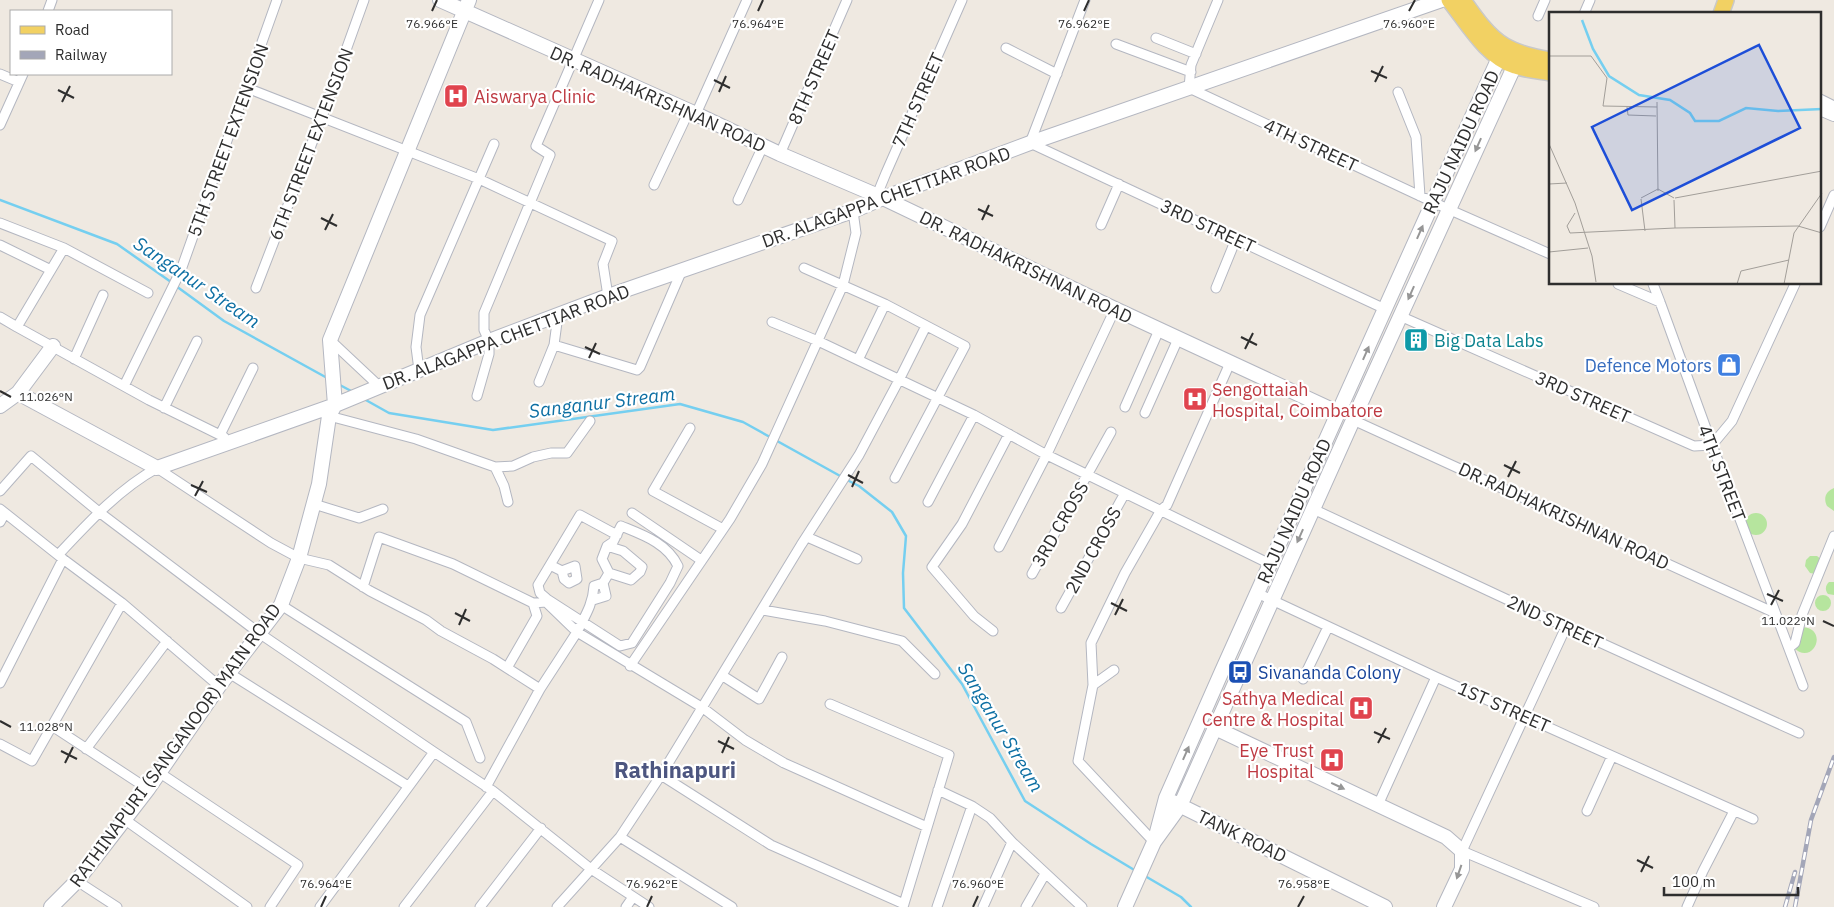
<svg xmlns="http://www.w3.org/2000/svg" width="1834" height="907" font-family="'IBM Plex Sans',sans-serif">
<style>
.green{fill:#b6e59e}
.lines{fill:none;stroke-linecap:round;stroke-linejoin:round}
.stream{stroke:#75cff0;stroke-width:2.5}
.street-casing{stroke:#b4b7c1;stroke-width:11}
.secondary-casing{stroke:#b4b7c1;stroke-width:16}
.primary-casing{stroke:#c9c9c9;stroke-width:18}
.street{stroke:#fff;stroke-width:9}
.secondary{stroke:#fff;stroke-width:14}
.primary{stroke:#f2d163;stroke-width:15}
.rail-casing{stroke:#a3a6b8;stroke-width:4.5}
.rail{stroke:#fff;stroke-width:2.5;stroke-dasharray:8;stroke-linecap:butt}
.oneway{fill:#969696}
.ticks{fill:none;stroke:#2e2e2e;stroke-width:2}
.labels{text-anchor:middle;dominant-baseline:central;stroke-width:4.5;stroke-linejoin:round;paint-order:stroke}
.street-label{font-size:18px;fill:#2e2e2e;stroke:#fff}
.health-label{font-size:18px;fill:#be3a42;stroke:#fff;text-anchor:start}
.culture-label{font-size:18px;fill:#0d838f;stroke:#fff;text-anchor:start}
.shop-label{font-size:18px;fill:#366cbe;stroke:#fff;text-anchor:end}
.transit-label{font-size:18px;fill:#164399;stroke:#fff;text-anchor:start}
.water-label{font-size:19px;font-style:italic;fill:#0d6fa3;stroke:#fff}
.district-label{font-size:22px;font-weight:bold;fill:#4d5680;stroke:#fff}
.inset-river{fill:none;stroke:#75cff0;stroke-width:2.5}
.inset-road{fill:none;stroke:#a29e99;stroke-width:1}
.view{fill:#1d4ed8;fill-opacity:0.15;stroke:#1d4ed8;stroke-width:2.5}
.inset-edge{fill:none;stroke:#2e2e2e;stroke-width:2.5}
.ticks-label{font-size:12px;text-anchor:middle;fill:#2e2e2e;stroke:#fff;stroke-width:4.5;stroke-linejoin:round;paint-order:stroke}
</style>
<rect width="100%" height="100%" fill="#efe9e1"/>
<!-- green -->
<path class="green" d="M1834,488V511L1827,506C1823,498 1826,491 1834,488Z
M1745 524a11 11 0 1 1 22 0a11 11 0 1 1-22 0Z
M1810,556H1817L1822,560L1816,574L1810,573L1805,566L1806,560Z
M1829,582H1834V595L1828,594C1825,590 1825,586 1829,582Z
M1815 603a8 8 0 1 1 16 0a8 8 0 1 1-16 0Z
M1802,627C1830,628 1813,668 1793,647Z"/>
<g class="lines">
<!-- stream -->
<path class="stream" d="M0,200L117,244L171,282
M176,286L224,321L329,379
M338,384L353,392
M364,399L389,413L493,430L680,404L743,422L842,477
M847,480L859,486L892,512L906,536L903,573L904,608L962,684L1025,801L1091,844L1136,871
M1145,876L1181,897L1191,907"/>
<defs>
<path id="street" d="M1085,0L1030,143L1385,309
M1218,0L1191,65L1189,88L1448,209L1550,254
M48,11L52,0
M1584,14L1590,0
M1538,16L1545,0
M1156,38L1196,54
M1116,44L1191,72
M1006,48L1057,74
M0,74L19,82
M247,88L479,179L612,241L603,264L608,296
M1398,92L1416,137L1420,196
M1820,99L1834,106
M696,114L747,0
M0,125L23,74
M780,154L847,0
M654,185L689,111
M881,197L877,195L886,173L962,0
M738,200L763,146
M0,223L64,248L148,293
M1101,225L1119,184
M1820,227L1834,195
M0,245L51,270
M64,248L17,327L149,400L220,435
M804,268L885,304L965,346L895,478
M1618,284L1660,302L1712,445L1803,686
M1653,284L1660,302
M256,288L322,117L364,0
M1216,288L1236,239
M1400,316L1694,446L1712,445L1732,421L1795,284
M0,317L17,327
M772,322L818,341L974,415L1045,454L1270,564
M330,340L379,386
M554,345L637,370L640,367L682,270
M74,359L103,295
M858,360L885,304
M419,370L416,347L420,315L494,144
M539,382L554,345L558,315
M124,386L181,270L277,0
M477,396L489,354V341L484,330V313L550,155L536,146L599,0
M1125,407L1159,330
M164,408L197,341
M1145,413L1178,339
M329,416L416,439L495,467L513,466L533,457L551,453H567L590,421
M1353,420L1775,613
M690,428L653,491L723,529
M224,437L220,435L253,368
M495,467L504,486L508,502
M0,491L31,456L99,512L259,633L434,752L493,791L591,869L649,907
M928,502L974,415
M314,504L359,518L383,509
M0,509L63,559L122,603L219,686
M1313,509L1566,627L1799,733
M632,513L701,560
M0,522L5,513
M807,537L857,559
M607,546L623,551L642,567L640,572L631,580L609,573
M999,547L1047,454L1115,309
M58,555C88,523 119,489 157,468L271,543L299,558L329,565L370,591L426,620L441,631L493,659L540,689L577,632L703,708L745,740L784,763L927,827
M550,565L562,571L564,579L569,583L577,579L575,566L562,571
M1032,574L1111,432
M363,587L379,537L453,564L533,603L546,602L577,632C585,616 593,604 594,586L603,583L609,573L602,559L607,546L613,542L621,526C643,535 667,543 678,566L670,583L632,643L620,646L547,599L540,593L538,585L580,515L617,535
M1257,593L1436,677L1753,819
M593,600L606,596L603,583
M281,605L466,722L480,758
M1061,608L1125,493
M763,610L825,621L902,641L935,674
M1566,627L1462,851L1594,907
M993,631L974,616L932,567L962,524L1009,434
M1790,647L1795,643L1802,615L1834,536
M630,666L730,519L762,464L843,285L856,233L853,211
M507,668L537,616L533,603
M229,673L408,786
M723,676L759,699L782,657
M1303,679L1328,627
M0,683L63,559
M1093,685L1114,670
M830,704L949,755L903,907
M52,726L148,789
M0,744L32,761L122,603
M86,749L167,641
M160,773L298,865L270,907
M661,775L771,845L904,904
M486,787L540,689
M938,790L972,806L990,818L1012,842L1082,907
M1378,805L1436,677
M1587,811L1612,756
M124,819L247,907
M620,837L732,907
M1154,842L1078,761L1093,685L1091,643L1125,573L1161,510L1167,505L1230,363
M77,881L117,907
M320,907L434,752
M404,907L493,791
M480,907L541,828
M557,907L620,837L661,775L801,545L859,455L899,380L926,326
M626,907L633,897
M937,907L972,806
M983,907L1012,842
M1026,907L1045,874
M1687,907L1703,871L1734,811"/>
<path id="secondary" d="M440,0L696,114L780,154L883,198L1115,309L1339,413
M1820,108L1834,114
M18,393L157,468L335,405L489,341L608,296L853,211L883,198L1030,143L1442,0
M0,406L18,393L53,346
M1215,728L1446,837L1462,851V869L1444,907
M1173,802L1385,907
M1157,832L1166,798L1222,671L1433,202L1503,49
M51,907L77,881L148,789L219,686L281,605L299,558L319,484L329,416L335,405L330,340L469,0
M1125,907L1154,842L1180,806L1353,420L1519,56"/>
<path id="primary" d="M1449,0C1467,22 1486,57 1515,66C1526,70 1539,71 1550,73
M1463,0C1474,16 1488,36 1505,46C1519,54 1535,57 1550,60
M1721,14L1726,0"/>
</defs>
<!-- street casing -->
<use href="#street" class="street-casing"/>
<!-- secondary casing -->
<use href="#secondary" class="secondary-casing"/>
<!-- primary casing -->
<use href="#primary" class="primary-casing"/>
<!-- street -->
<use href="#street" class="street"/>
<!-- secondary -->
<use href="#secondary" class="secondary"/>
<!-- primary -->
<use href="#primary" class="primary"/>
<defs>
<path id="rail" d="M1785,907L1795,872
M1795,907L1811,820L1834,757"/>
</defs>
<!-- rail casing -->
<use href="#rail" class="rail-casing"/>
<!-- rail -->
<use href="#rail" class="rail"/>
</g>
<!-- one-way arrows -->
<defs><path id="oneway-solid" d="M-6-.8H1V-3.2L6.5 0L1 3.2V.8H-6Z" transform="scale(1.25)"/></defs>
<g class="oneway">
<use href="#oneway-solid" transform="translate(1478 145) rotate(114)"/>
<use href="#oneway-solid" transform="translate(1420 232) rotate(-66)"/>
<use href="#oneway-solid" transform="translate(1411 293) rotate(114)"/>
<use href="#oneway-solid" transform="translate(1366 353) rotate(-66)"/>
<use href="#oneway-solid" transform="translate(1300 536) rotate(114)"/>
<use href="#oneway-solid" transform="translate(1186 753) rotate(-66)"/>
<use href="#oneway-solid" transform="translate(1338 786) rotate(25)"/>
<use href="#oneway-solid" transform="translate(1459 872) rotate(109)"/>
</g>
<!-- ticks -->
<path class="ticks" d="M432,11L437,0M758,11L763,0M1084,11L1089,0M1409,11L1415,0M1371,71L1387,78M714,80L730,88M1375,82L1383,66M58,90L74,98M719,92L726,76M62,102L70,86M978,209L993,216M321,218L337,226M982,220L989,205M325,230L333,214M1241,337L1257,345M585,347L600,354M1245,349L1253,333M589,358L596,343M0,391L11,397M1504,465L1520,473M848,475L863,483M1508,477L1516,461M191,485L207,492M852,487L859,471M195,496L203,481M1767,594L1783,601M1111,603L1127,611M1771,605L1779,590M455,613L470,621M1115,615L1123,599M1823,621L1834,626M459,625L466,609M0,721L11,727M1374,732L1390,739M718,741L734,749M1378,743L1386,728M61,751L77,759M722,753L729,737M65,763L73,747M1637,860L1653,868M1641,872L1649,856M321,907L326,896M647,907L652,896M973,907L978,896M1298,907L1304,896"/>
<!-- icons -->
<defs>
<symbol id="hospital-square" viewBox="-11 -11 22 22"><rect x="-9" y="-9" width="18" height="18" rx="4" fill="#e0444e" stroke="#fff"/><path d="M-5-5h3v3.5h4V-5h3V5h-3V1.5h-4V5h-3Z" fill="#fff"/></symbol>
<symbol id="building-square" viewBox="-11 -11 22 22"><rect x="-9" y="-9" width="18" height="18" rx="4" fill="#0f9aa8" stroke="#fff"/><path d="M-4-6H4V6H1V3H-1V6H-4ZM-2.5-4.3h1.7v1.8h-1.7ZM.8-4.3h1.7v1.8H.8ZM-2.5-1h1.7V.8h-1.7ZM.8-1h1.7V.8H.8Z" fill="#fff"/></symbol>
<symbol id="shop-square" viewBox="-11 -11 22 22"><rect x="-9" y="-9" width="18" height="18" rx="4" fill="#3f7fe0" stroke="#fff"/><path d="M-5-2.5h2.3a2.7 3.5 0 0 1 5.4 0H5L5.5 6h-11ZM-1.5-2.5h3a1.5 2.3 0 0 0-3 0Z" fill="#fff"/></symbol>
<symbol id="bus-square" viewBox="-11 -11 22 22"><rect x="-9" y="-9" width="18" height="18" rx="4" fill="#1a4fb4" stroke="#fff"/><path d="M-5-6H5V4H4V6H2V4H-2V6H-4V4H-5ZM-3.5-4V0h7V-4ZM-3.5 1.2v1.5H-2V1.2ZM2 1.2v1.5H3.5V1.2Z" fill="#fff"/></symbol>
</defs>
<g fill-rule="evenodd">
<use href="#hospital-square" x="442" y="82" width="28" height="28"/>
<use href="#building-square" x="1402" y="326" width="28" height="28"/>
<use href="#shop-square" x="1715" y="351" width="28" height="28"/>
<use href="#hospital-square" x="1181" y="385" width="28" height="28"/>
<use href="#bus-square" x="1226" y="658" width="28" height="28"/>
<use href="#hospital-square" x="1347" y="694" width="28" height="28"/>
<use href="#hospital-square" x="1318" y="746" width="28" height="28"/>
</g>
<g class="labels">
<!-- street labels -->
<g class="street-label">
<text transform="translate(814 77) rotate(-66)">8TH STREET</text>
<text transform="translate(658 99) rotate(24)">DR. RADHAKRISHNAN ROAD</text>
<text transform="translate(918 100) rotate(-66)">7TH STREET</text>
<text transform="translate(228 140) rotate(-70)">5TH STREET EXTENSION</text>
<text transform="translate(1461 142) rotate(-65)">RAJU NAIDU ROAD</text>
<text transform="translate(311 144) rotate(-69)">6TH STREET EXTENSION</text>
<text transform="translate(1311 145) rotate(25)">4TH STREET</text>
<text transform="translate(886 197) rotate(-20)">DR. ALAGAPPA CHETTIAR ROAD</text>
<text transform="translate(1208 226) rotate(25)">3RD STREET</text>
<text transform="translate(1026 267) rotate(26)">DR. RADHAKRISHNAN ROAD</text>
<text transform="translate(506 337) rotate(-21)">DR. ALAGAPPA CHETTIAR ROAD</text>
<text transform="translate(1583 397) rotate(24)">3RD STREET</text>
<text transform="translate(1722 473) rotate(69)">4TH STREET</text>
<text transform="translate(1294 511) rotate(-66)">RAJU NAIDU ROAD</text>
<text transform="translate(1564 516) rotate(25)">DR.RADHAKRISHNAN ROAD</text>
<text transform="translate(1060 524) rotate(-60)">3RD CROSS</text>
<text transform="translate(1093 550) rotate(-61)">2ND CROSS</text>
<text transform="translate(1555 622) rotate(25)">2ND STREET</text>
<text transform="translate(1504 707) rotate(24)">1ST STREET</text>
<text transform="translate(175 745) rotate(-54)">RATHINAPURI (SANGANOOR) MAIN ROAD</text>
<text transform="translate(1242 836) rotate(26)">TANK ROAD</text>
</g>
<!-- health labels -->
<g class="health-label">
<text x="474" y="96">Aiswarya Clinic</text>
<text x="1212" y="389">Sengottaiah<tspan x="1212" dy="21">Hospital, Coimbatore</tspan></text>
<text x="1344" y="698" text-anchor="end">Sathya Medical<tspan x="1344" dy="21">Centre &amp; Hospital</tspan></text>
<text x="1314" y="750" text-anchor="end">Eye Trust<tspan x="1314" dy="21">Hospital</tspan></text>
</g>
<!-- culture labels -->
<g class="culture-label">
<text x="1434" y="340">Big Data Labs</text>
</g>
<!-- shop labels -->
<g class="shop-label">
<text x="1712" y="365">Defence Motors</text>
</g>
<!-- transit labels -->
<g class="transit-label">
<text x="1258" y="672">Sivananda Colony</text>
</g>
<!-- water labels -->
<g class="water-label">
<text transform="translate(197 282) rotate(34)">Sanganur Stream</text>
<text transform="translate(602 402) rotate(-7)">Sanganur Stream</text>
<text transform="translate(1001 727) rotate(59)">Sanganur Stream</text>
</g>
<!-- district labels -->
<g class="district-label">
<text x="675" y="769">Rathinapuri</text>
</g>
</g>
<!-- overview -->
<g transform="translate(1549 12)">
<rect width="272" height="272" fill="#efe9e1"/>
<path class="inset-river" d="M33,8L44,37L60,64L90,83L121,88L141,101L146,109H170L197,96L229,99L273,97"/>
<path class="inset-road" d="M0,44H42L58,66L54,94L108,95M108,90L109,179M78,95L79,103L107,104M0,132L26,191L43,244L47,270M0,172L18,171M92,186L109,177L125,186M126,186L273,159M92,187L96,219M26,201L18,214L21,221L126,216L125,188M126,216L249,214L273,221M0,240L39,236M188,272L192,259L240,248M235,272L245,221L273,181"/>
<path class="view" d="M210,33L251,116L83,198L43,115Z"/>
<rect width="272" height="272" class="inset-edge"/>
</g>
<g class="ticks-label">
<text x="432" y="28">76.966°E</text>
<text x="758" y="28">76.964°E</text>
<text x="1084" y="28">76.962°E</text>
<text x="1409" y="28">76.960°E</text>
<text x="46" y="401">11.026°N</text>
<text x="1788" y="625">11.022°N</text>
<text x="46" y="731">11.028°N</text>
<text x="326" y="888">76.964°E</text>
<text x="652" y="888">76.962°E</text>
<text x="978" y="888">76.960°E</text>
<text x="1304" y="888">76.958°E</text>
</g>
<!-- legend -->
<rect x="10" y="10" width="162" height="65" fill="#ffffff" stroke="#ababab"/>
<rect x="20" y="26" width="25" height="8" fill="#f2d163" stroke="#ababab"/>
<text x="55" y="35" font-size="15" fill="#2e2e2e">Road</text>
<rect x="20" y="51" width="25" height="8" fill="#a3a6b8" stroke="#ababab"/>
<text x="55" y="60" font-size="15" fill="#2e2e2e">Railway</text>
<!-- scale -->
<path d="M1664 887v8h134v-8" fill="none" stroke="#2e2e2e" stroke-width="2.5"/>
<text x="1672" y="887" font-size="15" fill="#2e2e2e" stroke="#ffffff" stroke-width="4" paint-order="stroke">100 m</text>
</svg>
